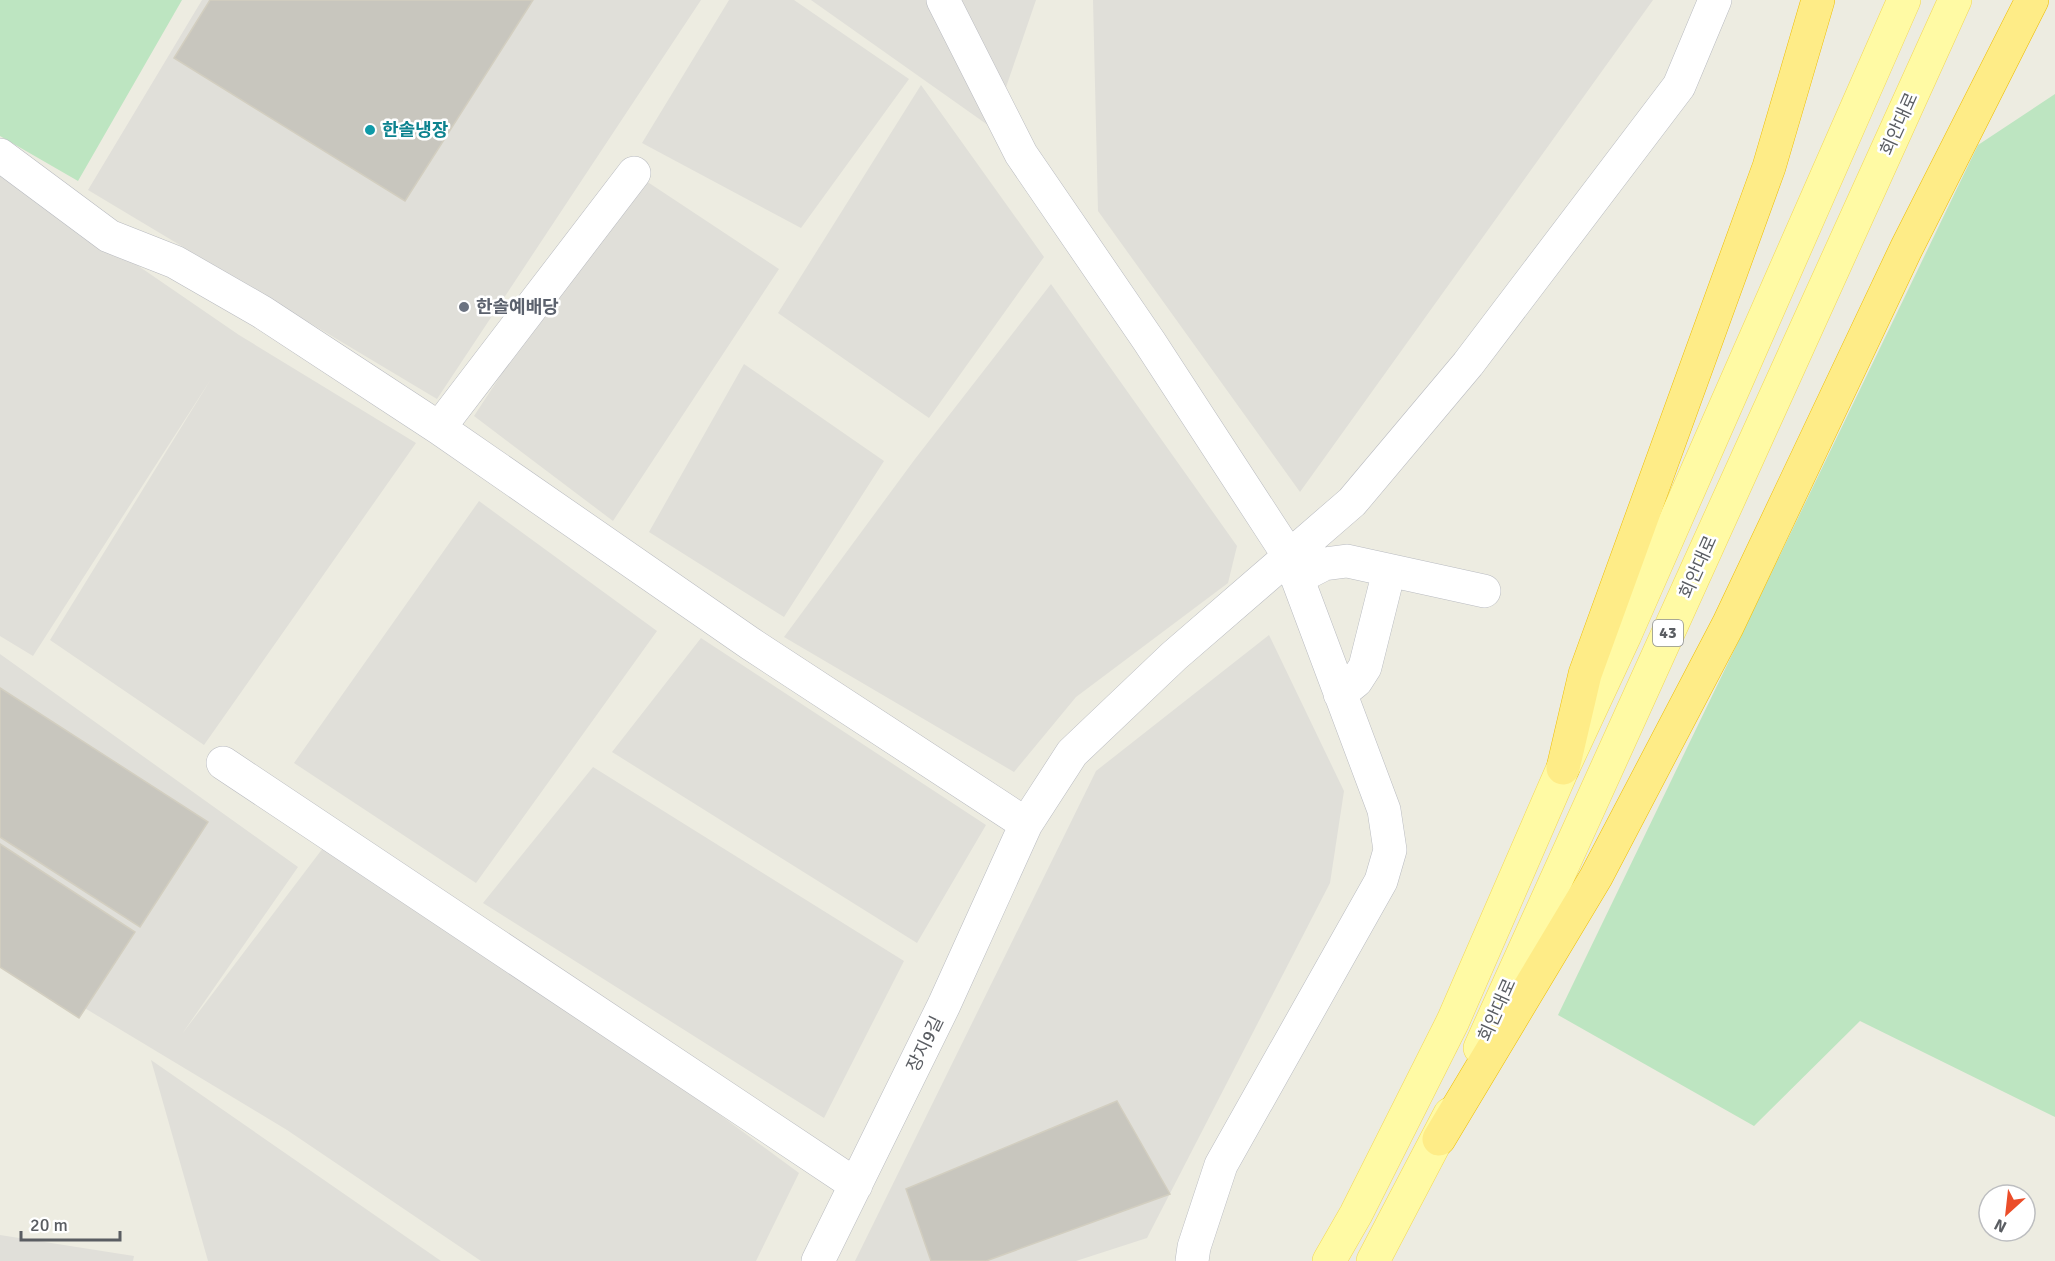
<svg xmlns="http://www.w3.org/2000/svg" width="2055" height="1261" font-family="Signika,'Noto Sans KR',sans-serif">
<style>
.industrial{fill:#e0dfd9}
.green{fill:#bde5c1}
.building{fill:#c8c6be;stroke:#d2cec0;stroke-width:1.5}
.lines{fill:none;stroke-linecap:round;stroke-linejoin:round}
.minor-casing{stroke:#b9bbc0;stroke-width:34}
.major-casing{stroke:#f3d754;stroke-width:34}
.highway-casing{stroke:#eebd00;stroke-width:34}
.minor{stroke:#fff;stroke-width:33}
.major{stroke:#fffaa4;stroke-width:33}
.highway{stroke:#feec87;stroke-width:33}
.culture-dot{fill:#0f9aa8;stroke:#fff;stroke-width:2}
.worship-dot{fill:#6b7280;stroke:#fff;stroke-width:2}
.labels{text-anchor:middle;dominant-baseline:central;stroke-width:5;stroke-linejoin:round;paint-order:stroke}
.shield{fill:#fff;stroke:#8c8e91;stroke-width:1.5}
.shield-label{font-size:16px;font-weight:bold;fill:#5a5d62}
.street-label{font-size:18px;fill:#5a5d62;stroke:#fff}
.culture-label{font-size:18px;font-weight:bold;fill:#0d838f;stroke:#fff;text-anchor:start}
.worship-label{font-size:18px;font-weight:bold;fill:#5b616d;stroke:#fff;text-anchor:start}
</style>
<rect width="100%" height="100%" fill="#edece1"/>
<!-- industrial -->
<path class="industrial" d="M202,0H701L437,399L88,190Z
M729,0H794L909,79L801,228L642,143Z
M811,0H1036L992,128Z
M1093,0H1653L1300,492L1098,211Z
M921,85L1044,257L929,418L778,313Z
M0,171L239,335L416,443L204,745L50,640L211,379L33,656L0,636Z
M634,173L779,269L613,521L474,416Z
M1051,284L1237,546L1228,583L1076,697L1014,772L784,637L915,459Z
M744,364L884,461L784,617L649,532Z
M479,501L657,631L476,883L294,763Z
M1269,635L1344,791L1330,883L1147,1238L1076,1261H855L1096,771Z
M701,638L986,825L917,943L612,752Z
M0,654L298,867L182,1034L326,844L607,1032L799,1173L756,1261H481L287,1130L0,957Z
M593,767L904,961L824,1118L483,903Z
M151,1060L441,1261H208Z
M0,1235L134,1256L133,1261H0Z"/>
<!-- green -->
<path class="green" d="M0,0H182L78,181L0,136Z
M2055,94V1117L1860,1021L1754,1126L1558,1015L1978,145Z"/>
<!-- building -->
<path class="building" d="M210,0H533L405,201L174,58Z
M0,688L208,822L140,927L0,837Z
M0,844L135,932L79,1018L0,967Z
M1117,1101L1170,1194L986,1261H931L906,1189Z"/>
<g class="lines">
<defs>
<path id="minor" d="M943,0L1021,154L1149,341L1289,556L1384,810L1390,850L1381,881L1221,1165L1194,1247L1192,1261
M0,155L109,236L175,262L262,312L439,428L751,644L1026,824L1072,753L1174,656L1352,502L1468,364L1679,86L1715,0
M439,428L634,173
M1297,578L1324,564L1347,561L1484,591
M1340,694L1356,681L1365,667L1389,571
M223,763L856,1185
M818,1261L944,1005L1026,824"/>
<path id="major" d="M1480,1048L1955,0
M1329,1261L1356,1214L1453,1021L1563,768L1625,635L1904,0
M1373,1261L1450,1114"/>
<path id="highway" d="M1563,768L1585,674L1769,167L1818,0
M1439,1139L1596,877L1728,625L1906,249L2032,0"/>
</defs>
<!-- minor casing -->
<use href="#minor" class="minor-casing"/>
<!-- major casing -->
<use href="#major" class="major-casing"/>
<!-- highway casing -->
<use href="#highway" class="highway-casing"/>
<!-- minor -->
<use href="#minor" class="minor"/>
<!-- major -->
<use href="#major" class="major"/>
<!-- highway -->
<use href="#highway" class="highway"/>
</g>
<!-- markers -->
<circle class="culture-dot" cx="370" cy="130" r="6"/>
<circle class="worship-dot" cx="464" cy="307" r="6"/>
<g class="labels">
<!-- shield labels -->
<rect class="shield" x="1653" y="620" width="30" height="26" rx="4.5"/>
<g class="shield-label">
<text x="1668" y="633">43</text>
</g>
<!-- street labels -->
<g class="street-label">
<text transform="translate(1899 124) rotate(-66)">회안대로</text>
<text transform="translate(1698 567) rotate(-66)">회안대로</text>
<text transform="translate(1497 1010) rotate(-66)">회안대로</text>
<text transform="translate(925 1044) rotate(-64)">장지9길</text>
</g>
<!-- culture labels -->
<g class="culture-label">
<text x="382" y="130">한솔냉장</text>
</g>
<!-- worship labels -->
<g class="worship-label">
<text x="476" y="307">한솔예배당</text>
</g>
</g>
<!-- north arrow -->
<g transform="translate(2007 1213) rotate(207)"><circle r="28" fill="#ffffff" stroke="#bdbec0" stroke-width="1.5"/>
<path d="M0-4.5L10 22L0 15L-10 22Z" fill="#eb4d29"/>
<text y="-9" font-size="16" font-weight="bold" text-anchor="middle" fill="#5a5d62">N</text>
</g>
<!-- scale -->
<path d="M21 1231v9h99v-9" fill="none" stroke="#5a5d62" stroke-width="3"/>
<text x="30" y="1231" font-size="18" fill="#5a5d62" stroke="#ffffff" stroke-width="4.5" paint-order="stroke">20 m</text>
</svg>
